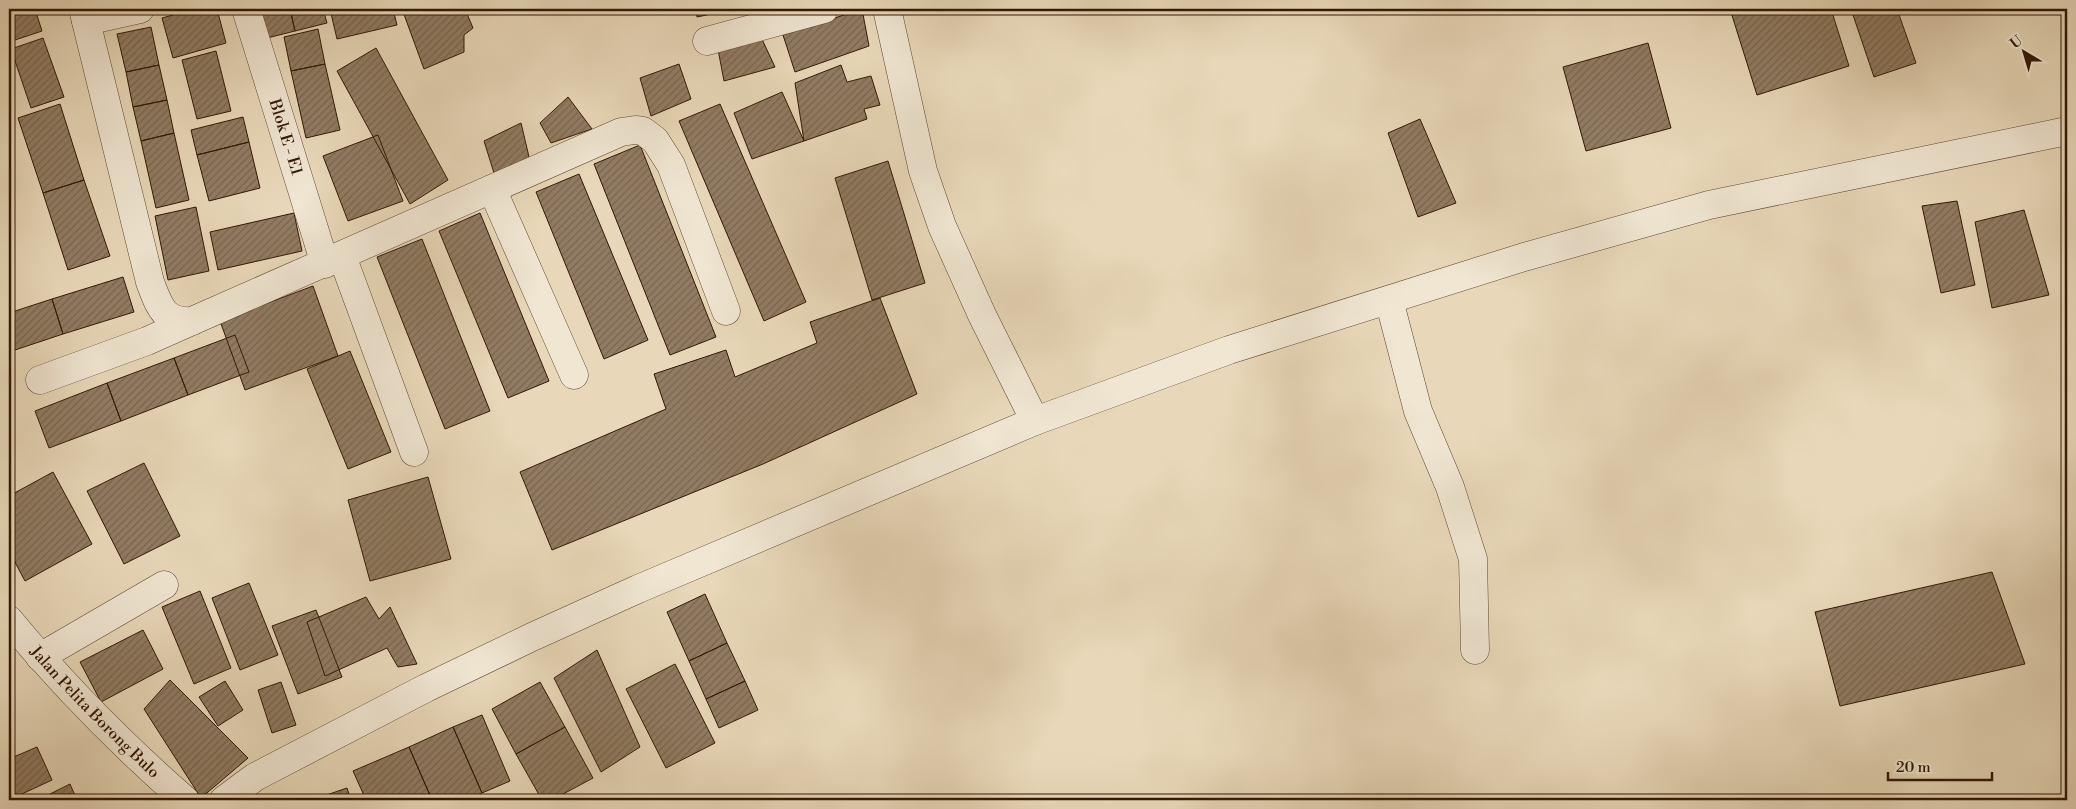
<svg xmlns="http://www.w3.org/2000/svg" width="2076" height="809" font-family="'Libre Bodoni',serif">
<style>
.building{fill:url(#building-hatch);stroke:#321805}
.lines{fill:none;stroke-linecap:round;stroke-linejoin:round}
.minor-casing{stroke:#604832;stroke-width:29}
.minor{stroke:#f0e6d2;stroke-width:28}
.labels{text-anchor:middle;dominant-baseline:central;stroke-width:4;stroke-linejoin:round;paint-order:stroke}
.street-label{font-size:16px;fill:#321805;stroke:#f0e6d2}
</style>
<defs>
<pattern id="building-hatch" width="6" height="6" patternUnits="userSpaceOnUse" patternTransform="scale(1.25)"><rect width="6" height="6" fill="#917c63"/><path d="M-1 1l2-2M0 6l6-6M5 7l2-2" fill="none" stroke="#776550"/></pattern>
</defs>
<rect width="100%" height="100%" fill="#e8d8b9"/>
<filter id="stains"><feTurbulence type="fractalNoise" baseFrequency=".004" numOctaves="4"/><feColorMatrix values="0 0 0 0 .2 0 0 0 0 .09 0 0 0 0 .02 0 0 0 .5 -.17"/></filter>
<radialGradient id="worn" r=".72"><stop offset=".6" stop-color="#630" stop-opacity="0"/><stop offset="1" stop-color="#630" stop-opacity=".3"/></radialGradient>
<!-- building -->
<path class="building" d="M9,9H35L42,31L9,42Z
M194,9H217L226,43L173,58L162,18Z
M256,9H290L295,31L263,39Z
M290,9H323L327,23L295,31Z
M330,9H393L397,25L337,39Z
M402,9H465L473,28L464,35V52L424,69Z
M696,9H716V13L697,17Z
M862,9L869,46L795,72L783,35Z
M1730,9H1831L1849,66L1757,95Z
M1851,9H1897L1916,63L1874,77Z
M151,27L159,65L126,72L117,34Z
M318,29L325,64L291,71L284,37Z
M760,35L775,67L724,81L716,39Z
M43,38L64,97L31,108L11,49Z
M1648,43L1671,128L1586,151L1563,67Z
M376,48L448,180L410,204L337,71Z
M216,51L231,111L197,119L182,60Z
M325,64L340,130L306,138L291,71Z
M679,64L691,99L651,116L640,78Z
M159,65L167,100L133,107L126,72Z
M841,65L847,82L871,76L880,105L864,109L867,119L804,141L795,83Z
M782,92L804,141L752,159L734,113Z
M568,97L592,129L551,143L540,123Z
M167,100L174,133L141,141L133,107Z
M60,104L84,180L43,193L18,118Z
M720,104L806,302L764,321L679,121Z
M243,117L249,142L197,155L191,130Z
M1420,119L1456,203L1418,217L1388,133Z
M521,123L530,161L494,173L484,141Z
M174,133L189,200L156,208L141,141Z
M378,135L403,201L348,221L323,156Z
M249,142L260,188L209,201L197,155Z
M640,145L716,337L670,355L594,164Z
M888,161L925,283L872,300L835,178Z
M579,174L648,340L604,359L536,192Z
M84,180L110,256L68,270L43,193Z
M1957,201L1975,285L1941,293L1922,206Z
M196,207L209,271L168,280L155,216Z
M2024,210L2049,295L1992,308L1975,222Z
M294,213L302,251L218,270L210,232Z
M480,213L549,381L508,398L439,231Z
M422,239L490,411L445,429L377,257Z
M123,277L134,312L63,334L52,299Z
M313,286L338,356L245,390L220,321Z
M880,298L917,394L763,464L552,550L520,472L666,409L654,374L726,350L735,377L817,343L810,322Z
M52,299L63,334L9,352V313Z
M235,335L249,372L188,395L174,358Z
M350,351L391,452L348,469L307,369Z
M174,358L188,395L121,421L107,383Z
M107,383L121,421L49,448L35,411Z
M144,463L180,536L124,564L87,491Z
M53,472L92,544L25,581L9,551V496Z
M428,477L451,559L370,581L348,500Z
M1992,572L2025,664L1840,706L1815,612Z
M249,583L278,655L240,670L212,598Z
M200,591L231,668L194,684L162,607Z
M705,594L727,643L689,661L667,612Z
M366,597L379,619L390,607L417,664L398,667L387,648L325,676L307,622Z
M316,610L342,677L298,694L272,626Z
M143,630L163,669L101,702L80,662Z
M727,643L745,681L706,699L689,661Z
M597,650L640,747L601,772L554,678Z
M675,664L715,743L666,768L626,689Z
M170,680L248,758L201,798L144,709Z
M225,681L243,710L218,726L199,697Z
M745,681L758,710L719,728L706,699Z
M281,682L296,725L272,733L258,690Z
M540,682L565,727L516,754L492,709Z
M482,715L510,781L482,793L453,727Z
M453,727L482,793L466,800H432L409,747Z
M565,727L593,778L552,800H542L516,754Z
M37,747L52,780L9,800V759Z
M409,747L432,800H366L353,771Z
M70,784L77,800H38Z
M347,788L351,800H312Z"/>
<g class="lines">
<defs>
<g id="minor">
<path d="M83,9L150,282C159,305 163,323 192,321L621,132L635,130L643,131L655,140L671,165L726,311"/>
<path id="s1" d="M246,9L325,264"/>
<path d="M887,9L923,171L942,226L982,315L1035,421"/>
<path d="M86,21L140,9"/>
<path d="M707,41L824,9"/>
<path d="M492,189L574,375"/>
<path d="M342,256L414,452"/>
<path d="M1389,300L1418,411L1450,487L1473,559L1475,650"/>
<path d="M40,380L147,341L192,321"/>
<path id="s2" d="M9,620C62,684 122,745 185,800"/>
<path d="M40,657L164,585"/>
<path d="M224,800L255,777L426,688L532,637L638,589L1035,421L1229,350L1524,257L1709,205L2067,131"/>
</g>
</defs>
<!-- minor casing -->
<use href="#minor" class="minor-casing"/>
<!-- minor -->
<use href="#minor" class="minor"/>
</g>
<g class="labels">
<!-- street labels -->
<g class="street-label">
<text stroke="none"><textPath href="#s1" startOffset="134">Blok E - E1</textPath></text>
<text stroke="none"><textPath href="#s2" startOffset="126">Jalan Pelita Borong Bulo</textPath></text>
</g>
</g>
<!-- margin -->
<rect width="2076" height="809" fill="none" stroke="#e8d8b9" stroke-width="30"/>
<rect x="10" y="10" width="2056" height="789" fill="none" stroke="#321805" stroke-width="2.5"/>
<rect x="15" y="15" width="2046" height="779" fill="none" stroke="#321805"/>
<!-- north arrow -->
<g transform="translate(2024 52) rotate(322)" stroke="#f0e6d2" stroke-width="4" paint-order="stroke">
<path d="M0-4L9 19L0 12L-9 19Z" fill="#321805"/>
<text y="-8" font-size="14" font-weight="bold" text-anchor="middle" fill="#321805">U</text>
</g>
<!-- scale -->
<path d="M1888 772v8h104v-8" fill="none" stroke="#321805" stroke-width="2.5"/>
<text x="1896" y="772" font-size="15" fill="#321805" stroke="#f0e6d2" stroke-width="4" paint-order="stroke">20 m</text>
<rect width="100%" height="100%" filter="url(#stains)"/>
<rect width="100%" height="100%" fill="url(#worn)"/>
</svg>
